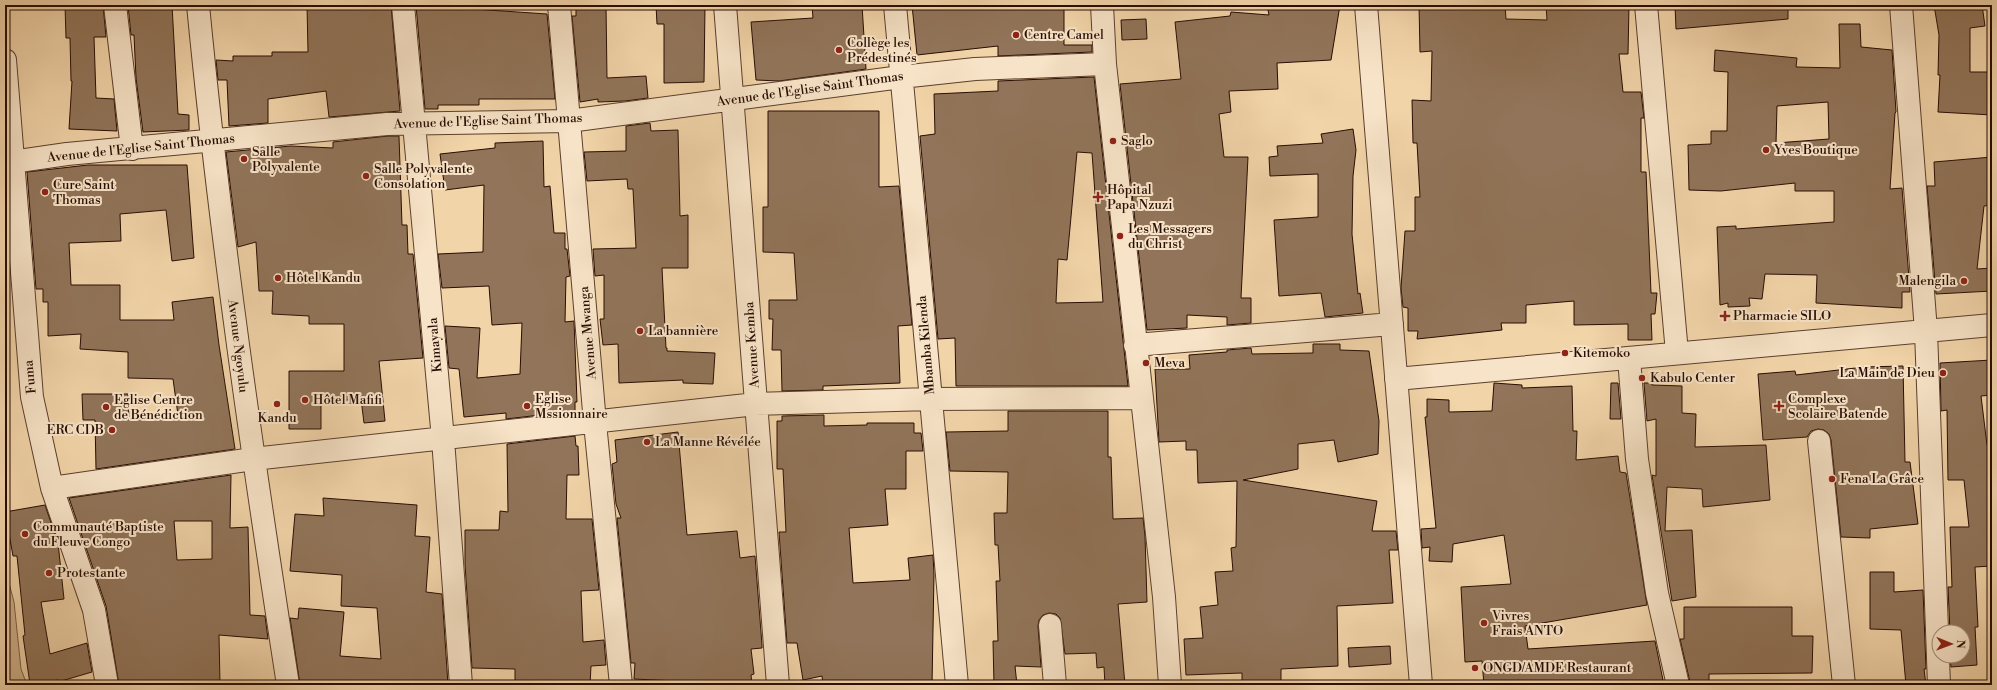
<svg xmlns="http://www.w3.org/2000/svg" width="1997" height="690" font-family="'Libre Bodoni',serif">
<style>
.green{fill:#d0b28d;stroke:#7c6048}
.building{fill:#917459;stroke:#280d03;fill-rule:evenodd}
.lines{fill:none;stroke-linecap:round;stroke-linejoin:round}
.minor-casing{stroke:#5a3f2c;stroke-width:24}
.minor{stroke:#f7e3c7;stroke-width:22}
.poi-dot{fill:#8f2418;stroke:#f7e3c7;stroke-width:1.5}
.labels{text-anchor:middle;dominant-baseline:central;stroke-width:4;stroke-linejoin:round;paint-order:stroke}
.poi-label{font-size:13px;fill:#280d03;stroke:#f7e3c7;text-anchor:start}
.street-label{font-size:13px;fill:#280d03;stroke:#f7e3c7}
</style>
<rect width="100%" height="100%" fill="#f2d4a9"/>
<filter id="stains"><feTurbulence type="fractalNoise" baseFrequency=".005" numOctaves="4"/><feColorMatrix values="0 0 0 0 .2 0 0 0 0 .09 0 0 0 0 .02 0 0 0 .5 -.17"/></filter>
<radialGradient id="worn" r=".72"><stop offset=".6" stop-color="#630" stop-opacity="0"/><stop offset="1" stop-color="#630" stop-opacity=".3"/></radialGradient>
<!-- green -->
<path class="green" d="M5,568L14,602L21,669L27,685H5Z"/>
<!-- building -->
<path class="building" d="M65,5H103L106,37H94L96,98L114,99L117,131L69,129L72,81H71L70,38H66Z
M128,5H172L178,114L189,115V130L143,132L136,78L134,35H131Z
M307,5H391L400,111L329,117L326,91L268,99V123L229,126L227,80H218L216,60L233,61V56H272V52H308Z
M416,5H473V9L547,14L555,99H479V105H438V109H425Z
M656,5H705L704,82L664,83V24H657Z
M812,5H862L866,69L779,81L756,80L751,22L813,18Z
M912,5H1064V45H1092V52L998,56V46L917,55Z
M1267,5H1340L1331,60L1277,63L1278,89L1229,91L1231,112L1219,114L1224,157H1248L1241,298H1251V323L1227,325V317L1187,315V328L1147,330L1120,84L1181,79L1175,22L1230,16L1231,12L1269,15Z
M1419,5H1449V9L1505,5L1506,19L1547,20L1546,5H1629L1628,54H1619L1623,92H1641L1644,118H1641V172H1646L1651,293H1657L1655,314H1651L1652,340H1628V324L1574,325V301L1526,305V323H1501L1502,330L1417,339L1418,331H1408V308L1403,307L1401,288L1405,231H1415V197H1420L1417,143H1413L1412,100L1431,101L1432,51L1420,52Z
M1675,5H1788V19L1676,29Z
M1934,5H1982L1985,26L1970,28V72H1992V115L1938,112L1940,75H1938L1939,35Z
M606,6L607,78L646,76L648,98L625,101L598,102V99L580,102L572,16H576V7Z
M1146,19L1147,39L1122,40L1121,20Z
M1839,24H1860L1861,47L1892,50L1896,112L1895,113L1890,189L1902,188L1910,292H1902V308L1816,303L1817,275L1765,274L1762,299L1749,298L1750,306L1728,307V303L1720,305L1717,227L1736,226V229L1834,222V191H1795V183L1721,191L1689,190L1688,145L1711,144V131H1727L1728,72L1714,71L1715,50L1797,58L1796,67L1840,68ZM1828,102L1829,139L1776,143L1777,106Z
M1094,77L1128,386H956L955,338L938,339L920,136L935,134L934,94L998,91V81ZM1077,152L1092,153L1103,302L1056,303L1058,259L1067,260Z
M768,111H879V187L899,186L912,325L898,326L900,383L823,386V390L782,391L781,350H772L773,319H769V300H797L794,253L763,252V207H768Z
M650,123L651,131L678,130L680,216L688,215V268H662L666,348H667V351L715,353L713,384L683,383V380L619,383L618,344L603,345L600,319H604V275L595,276L593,249L636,248L633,189H628L627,179L587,181L584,152L626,151V126Z
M1353,129L1356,150L1353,176L1352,234L1358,294L1360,293L1363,313L1325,317L1321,293L1279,296L1274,220L1318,217V174L1270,176L1269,157L1278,156L1277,146L1323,143L1321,134Z
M388,136H399L402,225H407L408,254H413L423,358L379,361L385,421L364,423L361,399L321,402V429H289V371H344V324H309V316L272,314L273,291H259L256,242L238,247L226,152L291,146L333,148V142Z
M543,141L544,187L550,186L554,233H565V249H567L570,276L566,277L565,322L574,321L577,402H575V411L506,419V413L464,417L459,369L449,368L445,326L480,328L477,378L520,374L522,323L492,325L489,286L442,288L438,254L483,252L484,185L445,190L440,154L495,148V143Z
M1992,157V205L1984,206L1977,269L1992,268V291L1936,294L1927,186H1935L1934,162Z
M88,165H187L194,258L172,261L166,210L120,214L121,241L69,243L71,285H120V320H174L172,302L213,297L219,345L235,449L96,469L95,420H83L82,394H128L129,420L178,415L173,379L128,378V352L80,349L81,334L48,336V302H43V289H36L27,172Z
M1313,344H1340V350L1369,351L1379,421L1378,454L1338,462L1334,440L1298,444V469L1243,480L1377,501L1372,531H1396L1398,550H1389L1393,603L1337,606L1338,666L1281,669V685H1242V673L1186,675L1184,639L1203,638L1200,607L1218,605L1215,572L1233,571L1231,548L1236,547L1237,481L1198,483L1197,450H1186V441L1159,442L1155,369H1190L1189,355L1227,352V350L1251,348L1252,354L1313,353Z
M1992,360V395L1981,396L1987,445H1992V566L1975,567L1978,627H1975L1977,665L1951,667L1950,656H1963V632H1950L1948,587H1952L1950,527H1969L1964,480H1948L1947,410L1941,411L1940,363Z
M1903,366L1905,462H1910L1918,524L1870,529V538L1841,537L1831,440L1829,434L1824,430L1818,429L1811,431L1807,437L1763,440L1758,374L1795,371L1796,375L1864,367Z
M1494,383L1522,385V388L1572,386L1573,431H1577L1576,460L1618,456L1620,472L1626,473L1647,605L1525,626L1528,649L1655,641L1664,685H1484L1482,661L1465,662L1461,587L1511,584L1504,535L1453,544L1452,562L1429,561L1430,547L1422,548L1421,529L1436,528L1425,417H1427V399L1449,400V412L1492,411Z
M1611,383H1618L1621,419H1610Z
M1644,383H1652V385L1682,386V413L1696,414L1695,447L1766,445L1770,500L1703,507L1702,489L1667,487L1665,531L1692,530L1696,597L1672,601L1652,475L1656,476V419L1647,421Z
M1008,411H1108V457H1111L1113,519L1143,518L1145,536L1147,602L1118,604L1125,685H1105L1104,667L1097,668L1096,653L1065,654L1060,618L1056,614L1049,613L1043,615L1039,620L1038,626L1041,667L1015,666L1017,685H994L993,641H998L996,581H1000L998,545H995L994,513H1007L1008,472L950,471L946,432L1008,431Z
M824,415V426L867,425V423H914V433H921L923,451H906V489H885L888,525L849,528L853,583L910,580L908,558L933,555L934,574L932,685H823L822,676L803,680L797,643H787L779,532H786L783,469H777V421H782V416Z
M678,432L687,535L737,531L740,558L755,556L762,645V648L751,649L754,674L751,675L752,685H677V681L634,679L635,663H631L617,518H621L616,504L612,464L617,462L615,440Z
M575,436L576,446H578L579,475H567L566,519H592L599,590L581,591L583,642L604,640L606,665L591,666L590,685H515V669L472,668L465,564V530H499L500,511L508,512L507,444Z
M231,475L230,528L248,527L250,615L265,616L268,639L219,635L220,684L119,685L106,606L69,498ZM174,521H212V559L177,560Z
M323,498L417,505L415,536L430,537L426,592L442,594L448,685H300L290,618L298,619L299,608L344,612L340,656L381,659L377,608L341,606L342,575L290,571L295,514L324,516Z
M45,505L58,543L64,599L41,602L50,654L87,643L92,672L58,682V680L30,684L23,636L25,635L17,556H13L5,512Z
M1870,572H1894V592L1923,590L1926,669H1924L1926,685H1906L1901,630L1870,629Z
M1684,607H1792V636H1813L1812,673L1709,674V682H1690L1680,639H1684Z
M1390,646L1391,664L1349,667L1348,648Z"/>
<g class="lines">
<defs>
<path id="minor" d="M115,5L132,149
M198,5C220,233 253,459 288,685
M403,5L443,439L461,685
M559,5L595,423L621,685
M725,5L778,685
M895,5L957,685
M1102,5L1105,64L1164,597L1170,685
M1366,5L1421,685
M1646,5L1677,353
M1901,5L1926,331L1939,685
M5,60L32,397L52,488L94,610L107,685
M5,163L67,154L387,124L569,121L901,77L975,69L1105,64
M1135,345L1392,324
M1629,358L1637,459L1657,593L1678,685
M1396,379L1992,325
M1819,441L1844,685
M52,488L253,459L756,404L931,399L1141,398
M1050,625L1055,685"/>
</defs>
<!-- minor casing -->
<use href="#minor" class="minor-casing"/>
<!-- minor -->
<use href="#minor" class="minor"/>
</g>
<!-- markers -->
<g class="poi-dot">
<circle cx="1016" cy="35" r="4"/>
<circle cx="839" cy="50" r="4"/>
<circle cx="1113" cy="141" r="4"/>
<circle cx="1766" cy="150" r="4"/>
<circle cx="244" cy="159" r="4"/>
<circle cx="366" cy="176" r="4"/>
<circle cx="45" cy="192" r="4"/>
<path d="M1096 191h4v4h4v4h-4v4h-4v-4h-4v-4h4z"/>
<circle cx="1120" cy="236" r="4"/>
<circle cx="278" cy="278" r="4"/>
<circle cx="1964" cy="281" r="4"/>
<path d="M1723 310h4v4h4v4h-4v4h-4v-4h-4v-4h4z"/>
<circle cx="640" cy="331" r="4"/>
<circle cx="1565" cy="353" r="4"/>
<circle cx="1146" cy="363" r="4"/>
<circle cx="1943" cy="373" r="4"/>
<circle cx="1642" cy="378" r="4"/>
<circle cx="305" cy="400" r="4"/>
<circle cx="277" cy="404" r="4"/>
<circle cx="527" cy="406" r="4"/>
<path d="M1777 400h4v4h4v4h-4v4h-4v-4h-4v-4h4z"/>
<circle cx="106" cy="407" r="4"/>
<circle cx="112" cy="430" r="4"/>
<circle cx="647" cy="442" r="4"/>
<circle cx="1832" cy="479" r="4"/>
<circle cx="25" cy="534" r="4"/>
<circle cx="49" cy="573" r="4"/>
<circle cx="1484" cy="623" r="4"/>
<circle cx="1475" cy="668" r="4"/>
</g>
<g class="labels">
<!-- poi labels -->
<g class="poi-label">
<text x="1024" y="35">Centre Camel</text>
<text x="847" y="43">Collège les<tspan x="847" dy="15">Prédestinés</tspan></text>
<text x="1121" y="141">Saglo</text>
<text x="1774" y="150">Yves Boutique</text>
<text x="252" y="152">Salle<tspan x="252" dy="15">Polyvalente</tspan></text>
<text x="374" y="169">Salle Polyvalente<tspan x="374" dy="15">Consolation</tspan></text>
<text x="53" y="185">Cure Saint<tspan x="53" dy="15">Thomas</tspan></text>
<text x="1107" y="190">Hôpital<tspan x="1107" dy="15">Papa Nzuzi</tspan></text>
<text x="1128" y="229">Les Messagers<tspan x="1128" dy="15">du Christ</tspan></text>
<text x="286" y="278">Hôtel Kandu</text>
<text x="1956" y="281" text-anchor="end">Malengila</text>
<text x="1733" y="316">Pharmacie SILO</text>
<text x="648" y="331">La bannière</text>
<text x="1573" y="353">Kitemoko</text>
<text x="1154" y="363">Meva</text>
<text x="1935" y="373" text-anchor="end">La Main de Dieu</text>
<text x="1650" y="378">Kabulo Center</text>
<text x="535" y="399">Eglise<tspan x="535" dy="15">Mssionnaire</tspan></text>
<text x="1788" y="399">Complexe<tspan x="1788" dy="15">Scolaire Batende</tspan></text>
<text x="114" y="400">Eglise Centre<tspan x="114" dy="15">de Bénédiction</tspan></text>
<text x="313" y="400">Hôtel Mafifi</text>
<text x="277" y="418" text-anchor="middle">Kandu</text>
<text x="104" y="430" text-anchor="end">ERC CDB</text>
<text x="655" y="442">La Manne Révélée</text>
<text x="1840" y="479">Fena La Grâce</text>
<text x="33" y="527">Communauté Baptiste<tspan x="33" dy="15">du Fleuve Congo</tspan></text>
<text x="57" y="573">Protestante</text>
<text x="1492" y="616">Vivres<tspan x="1492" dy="15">Frais ANTO</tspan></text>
<text x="1483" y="668">ONGD/AMDE Restaurant</text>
</g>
<!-- street labels -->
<g class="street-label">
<text transform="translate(810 89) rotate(-8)">Avenue de l'Eglise Saint Thomas</text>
<text transform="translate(488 121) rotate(-2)">Avenue de l'Eglise Saint Thomas</text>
<text transform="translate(141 148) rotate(-6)">Avenue de l'Eglise Saint Thomas</text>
<text transform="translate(588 333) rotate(-95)">Avenue Mwanga</text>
<text transform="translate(435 345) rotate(-95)">Kimayala</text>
<text transform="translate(752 345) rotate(-94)">Avenue Kemba</text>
<text transform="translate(926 345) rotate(-95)">Mbamba Kilenda</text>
<text transform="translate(238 346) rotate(83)">Avenue Ngoyulu</text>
<text transform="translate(30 377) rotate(-96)">Fuma</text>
</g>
</g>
<!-- margin -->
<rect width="1997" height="690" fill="none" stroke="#f2d4a9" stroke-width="20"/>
<rect x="6" y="6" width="1985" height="678" fill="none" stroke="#280d03" stroke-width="2"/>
<rect x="10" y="10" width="1977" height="670" fill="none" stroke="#280d03"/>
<!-- north arrow -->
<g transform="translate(1951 644) rotate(91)"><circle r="19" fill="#f7e3c7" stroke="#a48d79"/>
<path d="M0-3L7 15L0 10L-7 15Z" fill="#8f2418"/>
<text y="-6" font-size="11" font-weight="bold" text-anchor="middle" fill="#280d03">N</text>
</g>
<rect width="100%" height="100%" filter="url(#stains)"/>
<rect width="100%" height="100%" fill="url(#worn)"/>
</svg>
